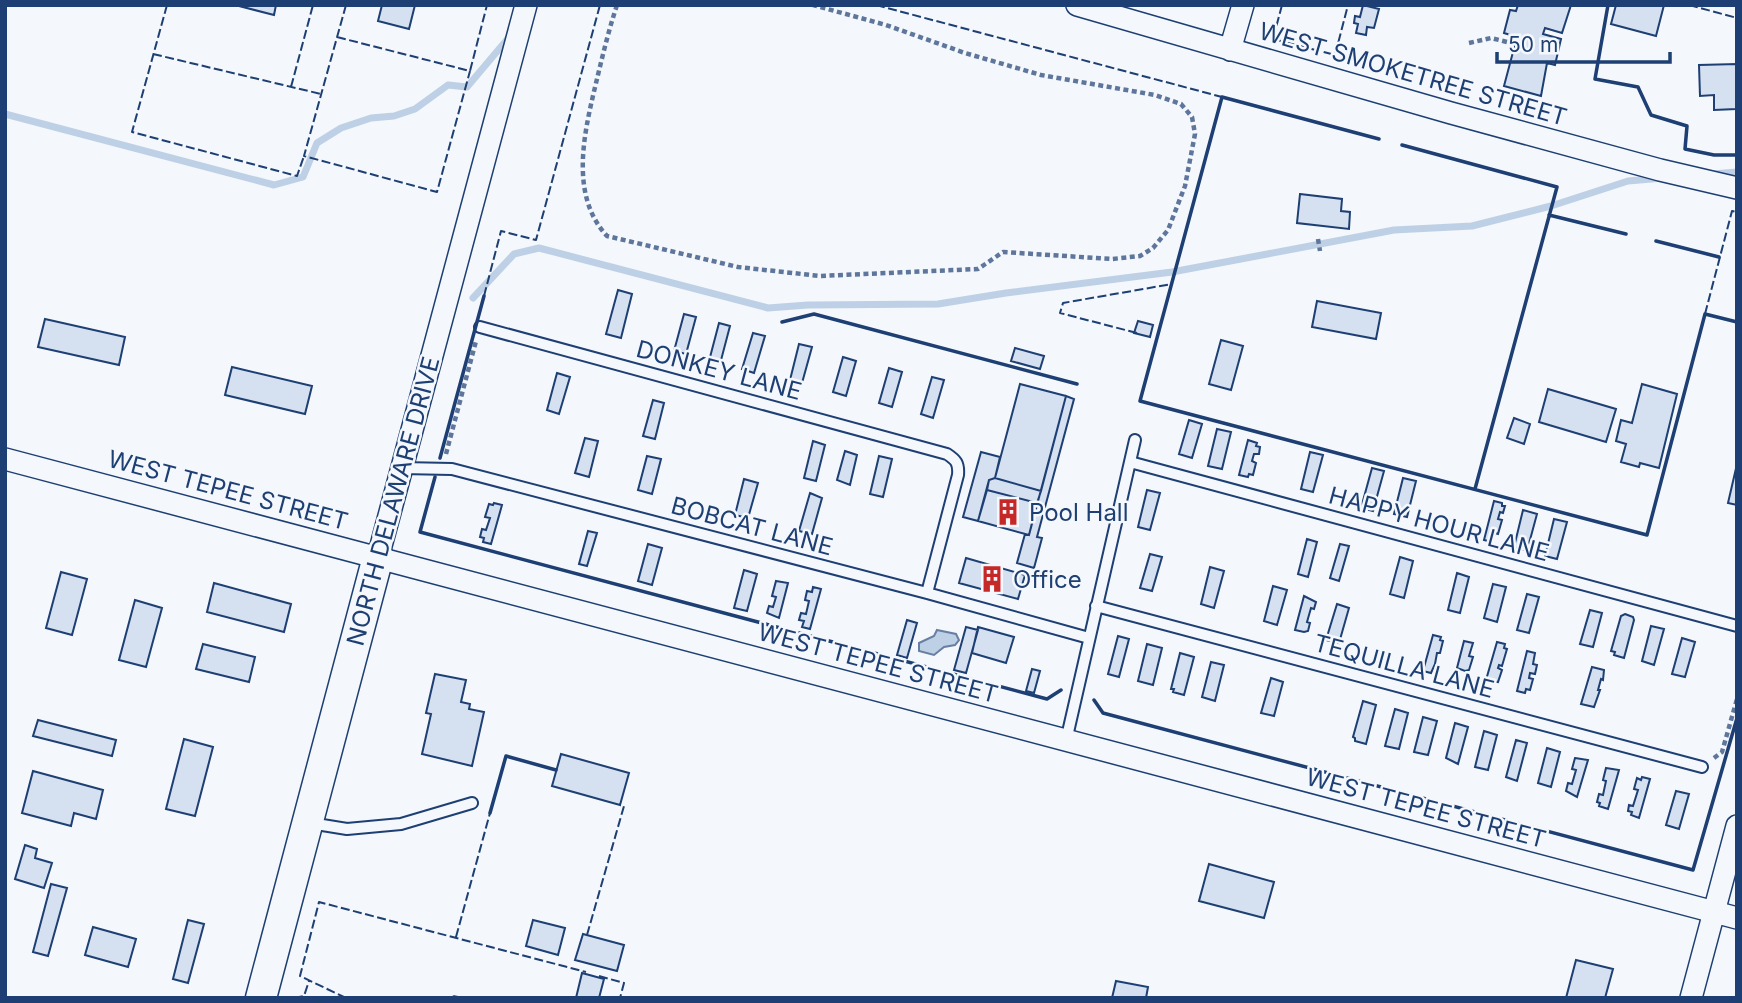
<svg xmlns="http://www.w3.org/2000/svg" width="1742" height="1003" font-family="Inter,sans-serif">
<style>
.water{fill:#bed0e5;stroke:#687fa3;stroke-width:2}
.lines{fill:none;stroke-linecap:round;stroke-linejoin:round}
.stream{stroke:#bed0e5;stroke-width:7}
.building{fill:#d5e0f0;stroke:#1d3f73;stroke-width:2}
.lane-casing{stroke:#1d3f73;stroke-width:14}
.street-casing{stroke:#1d3f73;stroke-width:24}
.secondary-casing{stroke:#1d3f73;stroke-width:33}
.path{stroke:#5e769c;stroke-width:4.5;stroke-dasharray:5 3.5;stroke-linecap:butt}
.lane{stroke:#f4f7fb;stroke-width:10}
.street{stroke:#f4f7fb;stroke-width:21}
.secondary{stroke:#f4f7fb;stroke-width:30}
.fence{stroke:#1d3f73;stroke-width:2;stroke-dasharray:9 3.5;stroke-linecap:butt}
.wall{stroke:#1d3f73;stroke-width:3.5}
.labels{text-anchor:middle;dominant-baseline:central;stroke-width:5;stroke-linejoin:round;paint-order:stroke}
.street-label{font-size:24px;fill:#1d3f73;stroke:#f4f7fb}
.poi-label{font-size:24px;fill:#1d3f73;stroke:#f4f7fb;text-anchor:start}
</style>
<rect width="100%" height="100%" fill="#f4f7fb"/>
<!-- water -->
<path class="water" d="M937,630L956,634L959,640L955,645L944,647L934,655L919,651V643L934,636Z"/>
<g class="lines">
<!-- stream -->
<path class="stream" d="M5,114L274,185L303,177L317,143L341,128L371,118L394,116L415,109L448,85L467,87L511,35
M1713,174L1737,172
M473,298L514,254L539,248L768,308L808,305L938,304L1006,293L1172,272L1394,230L1472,226L1551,206L1628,181L1663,178"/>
</g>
<!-- building -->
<path class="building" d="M235,5H276L274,15Z
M382,5H415L409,29L378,21Z
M1363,5L1379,9L1374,28L1367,27L1366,35L1356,33L1358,24L1354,23L1355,16L1360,17Z
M1518,5H1571L1562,33L1545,28L1543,34L1561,39L1555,65L1547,63L1541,96L1504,86L1517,37L1504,33L1510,10L1516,11Z
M1616,5H1664L1656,36L1611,24Z
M1737,64L1736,109L1714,110V95L1700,96L1699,65Z
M1300,194L1342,199L1341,211L1350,212L1349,229L1297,223Z
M618,290L632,294L621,338L606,334Z
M1317,301L1381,313L1376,339L1312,327Z
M684,314L696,317L686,354L674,351Z
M45,319L125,337L119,365L38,347Z
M1138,321L1153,325L1150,337L1134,333Z
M719,323L730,326L720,364L709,361Z
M753,333L765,336L754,373L742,369Z
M1221,340L1243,346L1231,390L1209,384Z
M799,344L812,347L802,383L790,380Z
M1015,348L1044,356L1040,369L1011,361Z
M843,357L856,361L846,396L833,392Z
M232,367L312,386L305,414L225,395Z
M889,368L902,372L892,407L879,403Z
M557,373L570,377L559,414L547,410Z
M932,377L944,380L933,418L921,414Z
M1020,384L1066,396L1041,491L995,478Z
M1642,384L1677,394L1659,468L1640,463L1639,467L1621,462L1626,444L1616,441L1621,420L1632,423Z
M1548,389L1616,409L1606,442L1539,422Z
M1066,396L1074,399L1037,537L1042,538L1034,568L1017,563L1025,534L1029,535Z
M653,400L664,403L655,439L643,436Z
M1514,418L1530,424L1524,444L1507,438Z
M1189,420L1202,424L1192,458L1179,454Z
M1217,429L1231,432L1222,469L1208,466Z
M585,438L598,441L589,477L575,473Z
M1248,440L1257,443L1256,446L1260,447L1259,454H1254L1252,461L1256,463L1253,475L1249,474L1248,477L1239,475Z
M813,441L825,445L816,481L804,478Z
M845,451L857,455L850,485L837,480Z
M981,452L1000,457L995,478L989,480L978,521L963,517Z
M1310,452L1323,455L1313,492L1301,489Z
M647,456L661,459L652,494L638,490Z
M879,456L892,459L883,497L870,494Z
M1737,464V505L1728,503Z
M1372,468L1384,471L1373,511L1361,508Z
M995,478L1041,491L1037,503L987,490L989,480Z
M1403,478L1416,481L1407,517L1394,514Z
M744,479L758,483L748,518L735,515Z
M987,490L1037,503L1029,535L978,521Z
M1147,490L1160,493L1150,530L1138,527Z
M810,493L822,498L812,534L799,531Z
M1494,501L1502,503V506H1505L1503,513L1500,512L1498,519L1502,520L1498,534L1495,533L1492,542L1484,540Z
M494,503L502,505L491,544L483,542L484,538L480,537L482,529L486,530L490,518L485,517L489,504L493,505Z
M1523,510L1537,514L1527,551L1514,547Z
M1554,519L1567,522L1557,559L1545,556Z
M588,531L597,533L587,566L579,564Z
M1307,539L1317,542L1308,577L1298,574Z
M648,544L662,548L652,585L638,581Z
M1340,544L1349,546L1339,581L1330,578Z
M1150,554L1162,557L1152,591L1140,588Z
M1400,557L1413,561L1404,598L1390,594Z
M966,558L1025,575L1018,599L959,583Z
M1210,567L1224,571L1214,608L1201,604Z
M744,570L757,574L747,611L734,608Z
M61,572L87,579L72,635L46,628Z
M1457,573L1469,577L1460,613L1448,610Z
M776,581L788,583L779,618L767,613L769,606L773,607L776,597L772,596Z
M214,583L291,604L284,632L207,612Z
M1493,584L1506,587L1497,622L1484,618Z
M1273,586L1287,590L1277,625L1264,621Z
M813,587L821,589L810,629L802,627L804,621L799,620L801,613L806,614L809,601L805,600L807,591L812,592Z
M1527,594L1539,597L1529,633L1517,630Z
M1304,596L1316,602L1314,609L1311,608L1307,622L1310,623L1308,631L1304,632L1295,630Z
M135,600L162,608L146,667L119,660Z
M1337,604L1349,608L1339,643L1326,640Z
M1590,610L1602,613L1593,647L1580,644Z
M1625,614L1633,617L1634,620L1624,658L1614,655L1615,652L1611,651L1621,616Z
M907,620L917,623L907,658L897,655Z
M1651,626L1664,629L1654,665L1642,661Z
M966,627L978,630L966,673L954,670Z
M978,627L1014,637L1006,663L972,653Z
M1433,635L1441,637L1440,640L1443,641L1440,653H1437L1435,664L1431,673L1423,671Z
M1118,636L1129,639L1119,677L1108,674Z
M1682,638L1695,642L1685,677L1672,674Z
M1464,641L1473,643L1469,656L1473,657L1469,670L1465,671L1457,668Z
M1497,642L1505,644L1504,648L1507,649L1502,666L1499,665L1498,668L1502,670L1498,682L1486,680Z
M203,644L255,657L249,682L196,669Z
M1147,644L1162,648L1153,685L1138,681Z
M1527,651L1535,653L1533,664L1537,665L1535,674L1530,673L1529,678L1533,679L1530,690L1526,689L1525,693L1517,691Z
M1180,653L1194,657L1184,695L1173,692L1174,689H1171Z
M1211,662L1224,665L1215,701L1202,697Z
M1592,667L1604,670L1603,680L1601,679L1598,690H1600L1594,707L1581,704Z
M1032,669L1040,671L1034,693L1026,691Z
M435,674L466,680L461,702L470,704L469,709L484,712L472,766L422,754L431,714L426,713Z
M1271,678L1283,682L1274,716L1261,713Z
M1363,701L1376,705L1366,744L1355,741V738L1353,737Z
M1395,709L1408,713L1399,749L1385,746Z
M1423,717L1437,721L1428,755L1414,752Z
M38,720L116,740L112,756L33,736Z
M1455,723L1468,727L1458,764L1446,758Z
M1484,731L1497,735L1488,770L1475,767Z
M184,739L213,747L195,816L166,809Z
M1516,740L1527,743L1517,781L1506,777Z
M1547,748L1560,752L1551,787L1538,783Z
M561,754L629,773L620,805L552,786Z
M1575,758L1588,760L1577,797L1566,791L1568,783L1572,784L1576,770L1572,769Z
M1606,768L1619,770L1608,809L1599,806L1600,803L1597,802L1599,794L1603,795L1606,781L1603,780Z
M33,771L103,790L96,819L74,813L71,826L22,813Z
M1642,777L1650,779L1639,818L1631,815L1632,812L1628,811L1629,805L1633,806L1638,790L1634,789L1637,778L1641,780Z
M1676,791L1689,794L1679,829L1666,825Z
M25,845L37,849L35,858L52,863L44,888L15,879Z
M1209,864L1274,882L1264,918L1199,901Z
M51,884L67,888L48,956L33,952Z
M188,920L204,924L188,983L173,979Z
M533,920L565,928L558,955L526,946Z
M93,927L136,939L128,967L85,955Z
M583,934L624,945L617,971L575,960Z
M1576,960L1613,969L1605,998H1566Z
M582,973L604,979L599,998H576Z
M1116,981L1148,987L1146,998H1112Z"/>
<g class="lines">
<defs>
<path id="lane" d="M480,327L947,454C956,460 959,463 958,475L927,593
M1130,462L1737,626
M401,468L452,469L927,593L1089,638
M1096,606L1702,767
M1066,741L1135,440
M310,823L347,829L401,824L472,803"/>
<path id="street" d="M1077,5L1451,113L1660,170L1737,188
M1230,50L1243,5
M5,459L1737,918
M378,557L526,5
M1691,998L1737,826"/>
<path id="secondary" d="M261,998L378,557"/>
</defs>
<!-- lane casing -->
<use href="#lane" class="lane-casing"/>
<!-- street casing -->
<use href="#street" class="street-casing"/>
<!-- secondary casing -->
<use href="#secondary" class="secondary-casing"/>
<!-- path -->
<path class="path" d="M617,5C609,29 603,54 597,79C585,129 568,194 607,236L738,267L820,276L978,269L1003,252L1112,259L1140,256L1153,248L1168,230L1185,186L1195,134L1192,117L1181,104L1155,95L1041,75L965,53L886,25L813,5
M1469,43L1491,38L1515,44
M1318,239L1320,251
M446,454L476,341
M1714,758L1722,752L1737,699"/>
<!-- lane -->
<use href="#lane" class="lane"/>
<!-- street -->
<use href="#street" class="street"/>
<!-- secondary -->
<use href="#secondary" class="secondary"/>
<!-- fence -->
<path class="fence" d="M167,5L132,132L297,176L304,156
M346,5L304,156L437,192L470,71
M876,5L1222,97
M1282,5L1273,39L1335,55L1348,5
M1689,5L1737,18
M337,37L470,71L487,5
M153,54L321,94
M291,87L313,5
M484,296L501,231L536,240L600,5
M1705,314L1732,211L1737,212
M1137,333L1060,313L1063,303L1172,284
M587,935L624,806L620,805
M456,937L490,813
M599,976L624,983L620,998
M294,998L304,996L309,981
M346,998L300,976L319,902L586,972
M453,998L454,997"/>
<!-- wall -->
<path class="wall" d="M1608,5L1595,79L1638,87L1651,115L1687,126L1685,149L1714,155H1737
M1379,139L1222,97L1140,401L1647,535L1705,314L1737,322
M1402,145L1557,187L1475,489
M1549,215L1626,234
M1656,241L1719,257
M782,322L814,314L1077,384
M440,458L484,296
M435,477L420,532L1047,699L1061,690
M1094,700L1103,713L1693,870L1737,718
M490,813L506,756L556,770
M454,997L459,998"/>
</g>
<!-- icons -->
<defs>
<symbol id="building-bare" viewBox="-9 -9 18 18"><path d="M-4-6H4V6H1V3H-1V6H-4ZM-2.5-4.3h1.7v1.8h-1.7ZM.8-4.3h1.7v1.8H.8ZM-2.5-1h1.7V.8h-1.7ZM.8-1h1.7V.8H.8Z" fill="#c62828" stroke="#f4f7fb" stroke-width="2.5" paint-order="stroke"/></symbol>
</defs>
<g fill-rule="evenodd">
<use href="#building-bare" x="989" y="493" width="38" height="38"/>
<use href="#building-bare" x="973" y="560" width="38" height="38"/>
</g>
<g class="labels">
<!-- street labels -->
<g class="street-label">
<text transform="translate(1413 74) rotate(16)">WEST SMOKETREE STREET</text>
<text transform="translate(719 370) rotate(15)">DONKEY LANE</text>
<text transform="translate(228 490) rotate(15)">WEST TEPEE STREET</text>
<text transform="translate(393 501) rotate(-75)">NORTH DELAWARE DRIVE</text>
<text transform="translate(1439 524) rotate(15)">HAPPY HOUR LANE</text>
<text transform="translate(752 526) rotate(15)">BOBCAT LANE</text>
<text transform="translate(878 663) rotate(15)">WEST TEPEE STREET</text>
<text transform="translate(1404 666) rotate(15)">TEQUILLA LANE</text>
<text transform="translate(1426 808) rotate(15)">WEST TEPEE STREET</text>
</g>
<!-- poi labels -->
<g class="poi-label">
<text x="1029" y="512">Pool Hall</text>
<text x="1013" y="579">Office</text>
</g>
</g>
<!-- border -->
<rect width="1742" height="1003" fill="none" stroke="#1d3f73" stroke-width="14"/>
<!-- scale -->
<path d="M1497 52v10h173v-10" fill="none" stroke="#1d3f73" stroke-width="3.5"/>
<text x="1508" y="52" font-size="21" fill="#1d3f73" stroke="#f4f7fb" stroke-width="5" paint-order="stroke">50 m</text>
</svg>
